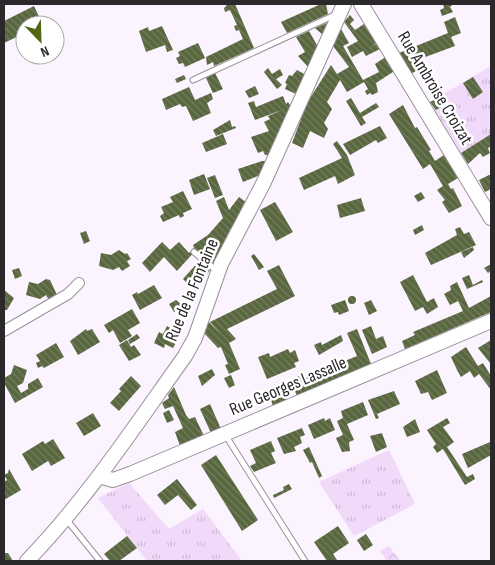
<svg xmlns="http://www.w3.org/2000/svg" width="495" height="565" font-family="'Sofia Sans Condensed',sans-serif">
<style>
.grass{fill:url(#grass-tufts)}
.forest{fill:url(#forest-crowns)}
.building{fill:url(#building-back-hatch)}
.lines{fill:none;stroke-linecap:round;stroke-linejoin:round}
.lane-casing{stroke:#98909a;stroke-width:7}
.street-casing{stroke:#98909a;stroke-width:12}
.secondary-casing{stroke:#98909a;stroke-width:16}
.lane{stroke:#fff;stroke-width:5}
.street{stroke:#fff;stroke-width:10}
.secondary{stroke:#fff;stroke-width:14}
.labels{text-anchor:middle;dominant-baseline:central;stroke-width:5;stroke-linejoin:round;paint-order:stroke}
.street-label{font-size:18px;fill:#2b282c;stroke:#fff}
</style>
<defs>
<pattern id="grass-tufts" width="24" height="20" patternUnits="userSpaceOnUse" patternTransform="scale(1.25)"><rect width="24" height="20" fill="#f1d9fa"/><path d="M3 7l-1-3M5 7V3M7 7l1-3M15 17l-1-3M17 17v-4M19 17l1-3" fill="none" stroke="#cfbad6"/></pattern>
<pattern id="forest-crowns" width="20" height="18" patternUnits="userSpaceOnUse" patternTransform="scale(1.25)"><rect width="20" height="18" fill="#f1d9fa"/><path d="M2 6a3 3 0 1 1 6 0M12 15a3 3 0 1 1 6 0" fill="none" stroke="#cfbad6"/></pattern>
<pattern id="building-back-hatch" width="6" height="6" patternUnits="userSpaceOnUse" patternTransform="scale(1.25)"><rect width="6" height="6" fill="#59673f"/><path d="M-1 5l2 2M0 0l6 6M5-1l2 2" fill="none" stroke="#727d5f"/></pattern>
</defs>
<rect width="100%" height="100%" fill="#fbf3fe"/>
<!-- grass -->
<path class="grass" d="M491,66V134L461,153L430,102Z
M389,450L415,504L354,536L319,482Z
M129,483L169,529L203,509L242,561H147L98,498Z"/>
<!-- forest -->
<path class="forest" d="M389,546L400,561H387L380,551Z"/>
<!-- building -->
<path class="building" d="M235,4L254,48L214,66L213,62L207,65L206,57L243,39L239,30L236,31L234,26L237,25L230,10L225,12L224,8L227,5Z
M321,4H326L328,14L287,33L281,22Z
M443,4H453L450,7L453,12L442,16L440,10L444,8Z
M34,6L43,25H25V33L4,43V21Z
M350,15L354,20L350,24L355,30L364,24L376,43L369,49L378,42L382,48L366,56L363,51L352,57L347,47L358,41L344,22Z
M455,17L461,33L451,37L455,46L420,59L425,67L412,73L399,53L448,33L444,22Z
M329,22L323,35L315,28Z
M162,26L173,50L167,52L165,45L146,52L139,31L148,27L149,31Z
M341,29L349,43L343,46L363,80L379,72L375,64L387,56L396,70L376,83L378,92L372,95L370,93L367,95L365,91L368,89L364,82L347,92L340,80L327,102L332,109L324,123L328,129L324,138L310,131L303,148L292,143L307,103L331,65L337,74L349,67L333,46Z
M309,31L318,47L309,68L298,56L305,52L296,37Z
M198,43L205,58L185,67L183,63L179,64L176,58L180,56L178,52Z
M268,68L272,74L280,69L283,75L276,79L282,85L277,89L264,72Z
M297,70L306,75L296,94L285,89L287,84L285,83L289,75L292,76Z
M215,73L223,89L213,93L206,78Z
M184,75L186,79L177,83L175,79Z
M473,77L483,92L473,99L463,83Z
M255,86L259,94L249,98L245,91Z
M189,87L195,100L211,93L213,99L207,103L211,113L193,121L186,106L182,107L180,104L166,110L162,99Z
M283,96L286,104L288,102L291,107L270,155H265L263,151L258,153L251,137L269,131L264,122L270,119L268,116L282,110L255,120L248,103L254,101L256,107Z
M441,96L446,104L436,110L430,102Z
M351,98L360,113L376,103L379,107L362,117L366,123L361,126L346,101Z
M403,105L415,128L417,127L431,150L429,151L435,161L444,155L458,178L448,184L451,189L453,188L462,206L449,213L442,202L445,200L437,190L443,186L430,164L423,169L389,114Z
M230,120L232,127L235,126L236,128L216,136L213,130Z
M380,126L387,138L378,143L376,140L350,155L343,144Z
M223,134L227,144L206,152L202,143Z
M491,134V146L488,148L490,153L483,157L480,153L468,164L461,153Z
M337,141L347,155L355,175L338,184L335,176L304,190L299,178L342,158L333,144Z
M262,161H268L263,174L243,182L238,169Z
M204,174L210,189L194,195L189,180Z
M491,174V189L485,192L479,180Z
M215,175L223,195L215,198L207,178Z
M183,191L192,209L183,213L184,216L180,218L179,215L163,222L160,216L164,213L161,207L173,202L170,197Z
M421,192L425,198L418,202L414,196Z
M224,197L229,210L239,197L247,203L230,230L213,264L196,250L177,271L164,257L150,272L142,263L162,242L170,250L179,242L189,253L194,248L193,245L208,235L223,218L216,201Z
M361,198L365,211L340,218L337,205Z
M275,202L293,232L276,241L260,210Z
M422,225L424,230L415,235L413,230Z
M460,227L464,234L469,232L476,245L431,265L425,253L457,235L455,229Z
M86,231L90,241L84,244L80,233Z
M473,247L474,250L464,258L461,252Z
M119,250L125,254L127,253L131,259L127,261L130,266L122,271L119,267L113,270L99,266L101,253L111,255Z
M254,254L264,267L259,270L251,256Z
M199,261L210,270L195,291L183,279Z
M491,264V271L488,273L484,268Z
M279,265L295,296L227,329L236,339L229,343L240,369L229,374L225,365L228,364L221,347L218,348L204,333L209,322L220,333L210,322L277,289L267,271Z
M19,268L22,276L15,279L12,270Z
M413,275L427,302L434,298L438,307L427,314L423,307L415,311L400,282Z
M469,275L473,285L482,280L483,282L467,289L462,278Z
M46,279L50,280L57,295L49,300L46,295L40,299L26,295L29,282L38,284Z
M457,282L469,308L491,296V312L405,349L402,341L415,335L413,332L463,311L458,301L450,305L444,294L451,290L450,286Z
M154,285L162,298L140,310L132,295L137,292L138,294Z
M4,290L14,298L7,310H4Z
M348 300a4 4 0 1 1 8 0a4 4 0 1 1-8 0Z
M176,300L183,306L174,312L169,304Z
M345,300L349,311L339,315L338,312L334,313L331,305Z
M371,300L377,311L369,315L364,303Z
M132,309L140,323L128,330L132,336L120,343L113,330L109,333L104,325Z
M167,326L181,334L173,348L165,344L164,348L154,343L159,332L163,334Z
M371,326L376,339L383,336L387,347L372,354L362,330Z
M86,329L87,331L92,329L100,342L78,355L70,341Z
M357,329L371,364L297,396L292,384L295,383L293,378L300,376L301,379L357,356L347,333Z
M137,334L140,338L130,344L128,340Z
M341,335L343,341L319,355L314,345L321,342L322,345Z
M127,340L131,347L134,345L141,355L129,361L119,345Z
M491,340V362L490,363L478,348Z
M56,343L64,357L44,368L42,366L38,368L36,363L40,361L36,355Z
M466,347L478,366L483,363L491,376V390L479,374L474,378L470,371L461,377L457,370L451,357Z
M288,349L290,353L295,350L299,361L294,363L296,367L267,379L258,357L269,353L270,357Z
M14,365L27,370L23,383L17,386L21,393L28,389V384L38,378L43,387L15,403L4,383V378L11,374Z
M212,369L215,375L202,386L198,376Z
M437,370L447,393L432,400L428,392L421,394L415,381Z
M231,375L235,385L229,388L224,378Z
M131,376L141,386L119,411L110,403L121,391L119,389Z
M282,386L288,400L273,406L268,392Z
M174,387L186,415L189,419L195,417L204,436L180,446L175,432L183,428L173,406L165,409L162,403L169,398L168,395Z
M394,391L400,404L377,414L379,418L376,419L368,400Z
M363,402L368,415L347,424L354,440L349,442L350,451L342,452L336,438L343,435L337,421L343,418L341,411Z
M210,404L221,429L211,433L200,409Z
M169,410L174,420L167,423L163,413Z
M93,413L101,426L84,436L76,423Z
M324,418L325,421L330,418L335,430L314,439L308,425Z
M447,418L450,423L443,427L454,442L447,447L467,477L473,474L475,479L465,485L443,449L437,453L433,447L436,444L427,430Z
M415,419L420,432L407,437L403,427Z
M302,428L305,435L300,437L302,443L294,447L296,451L284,454L277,438Z
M382,433L387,447L376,452L370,436Z
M53,439L65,458L51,466L48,461L32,471L22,454L43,441L45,444Z
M271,441L275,451L271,453L276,463L254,472L250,466L256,463L250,450Z
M490,442L491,455L468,468L462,454Z
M309,447L322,476L319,478L312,462L310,463L303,450Z
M216,455L258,520L242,531L201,465Z
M9,469L21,490L4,500V482L7,480L4,475L8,473Z
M177,479L197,505L191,510L178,495L165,505L157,495Z
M289,484L292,489L274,498L273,495L284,490L283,487Z
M338,526L349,543L333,554L337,560L327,561L314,542Z
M366,534L373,545L364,551L357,540Z
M127,536L137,548L119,561H110L104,554Z
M5,553H8L13,561H4Z"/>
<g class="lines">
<defs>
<path id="lane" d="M193,80L337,14
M194,252L217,271
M226,436L305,561
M66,519L100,561"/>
<path id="street" d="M4,331L68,294L79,283"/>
<path id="secondary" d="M361,4L491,218
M99,476L113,480L130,474L491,321
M27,561C87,499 135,426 185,356L195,338L221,264L264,182L344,4"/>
</defs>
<!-- lane casing -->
<use href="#lane" class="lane-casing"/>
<!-- street casing -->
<use href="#street" class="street-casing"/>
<!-- secondary casing -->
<use href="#secondary" class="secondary-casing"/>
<!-- lane -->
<use href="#lane" class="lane"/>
<!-- street -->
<use href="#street" class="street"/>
<!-- secondary -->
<use href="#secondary" class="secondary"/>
</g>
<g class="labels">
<!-- street labels -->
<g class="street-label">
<text transform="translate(435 88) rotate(59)">Rue Ambroise Croizat</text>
<text transform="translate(192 290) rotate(-67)">Rue de la Fontaine</text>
<text transform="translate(288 386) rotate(-23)">Rue Georges Lassalle</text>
</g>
</g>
<!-- border -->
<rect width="495" height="565" fill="none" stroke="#2b282c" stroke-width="10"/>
<!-- north arrow -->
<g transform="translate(40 40) rotate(157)"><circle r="24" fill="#ffffff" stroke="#aaa9ab"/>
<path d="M0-4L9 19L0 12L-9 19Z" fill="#4f6615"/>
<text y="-8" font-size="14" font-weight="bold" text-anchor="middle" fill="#2b282c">N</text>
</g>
</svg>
